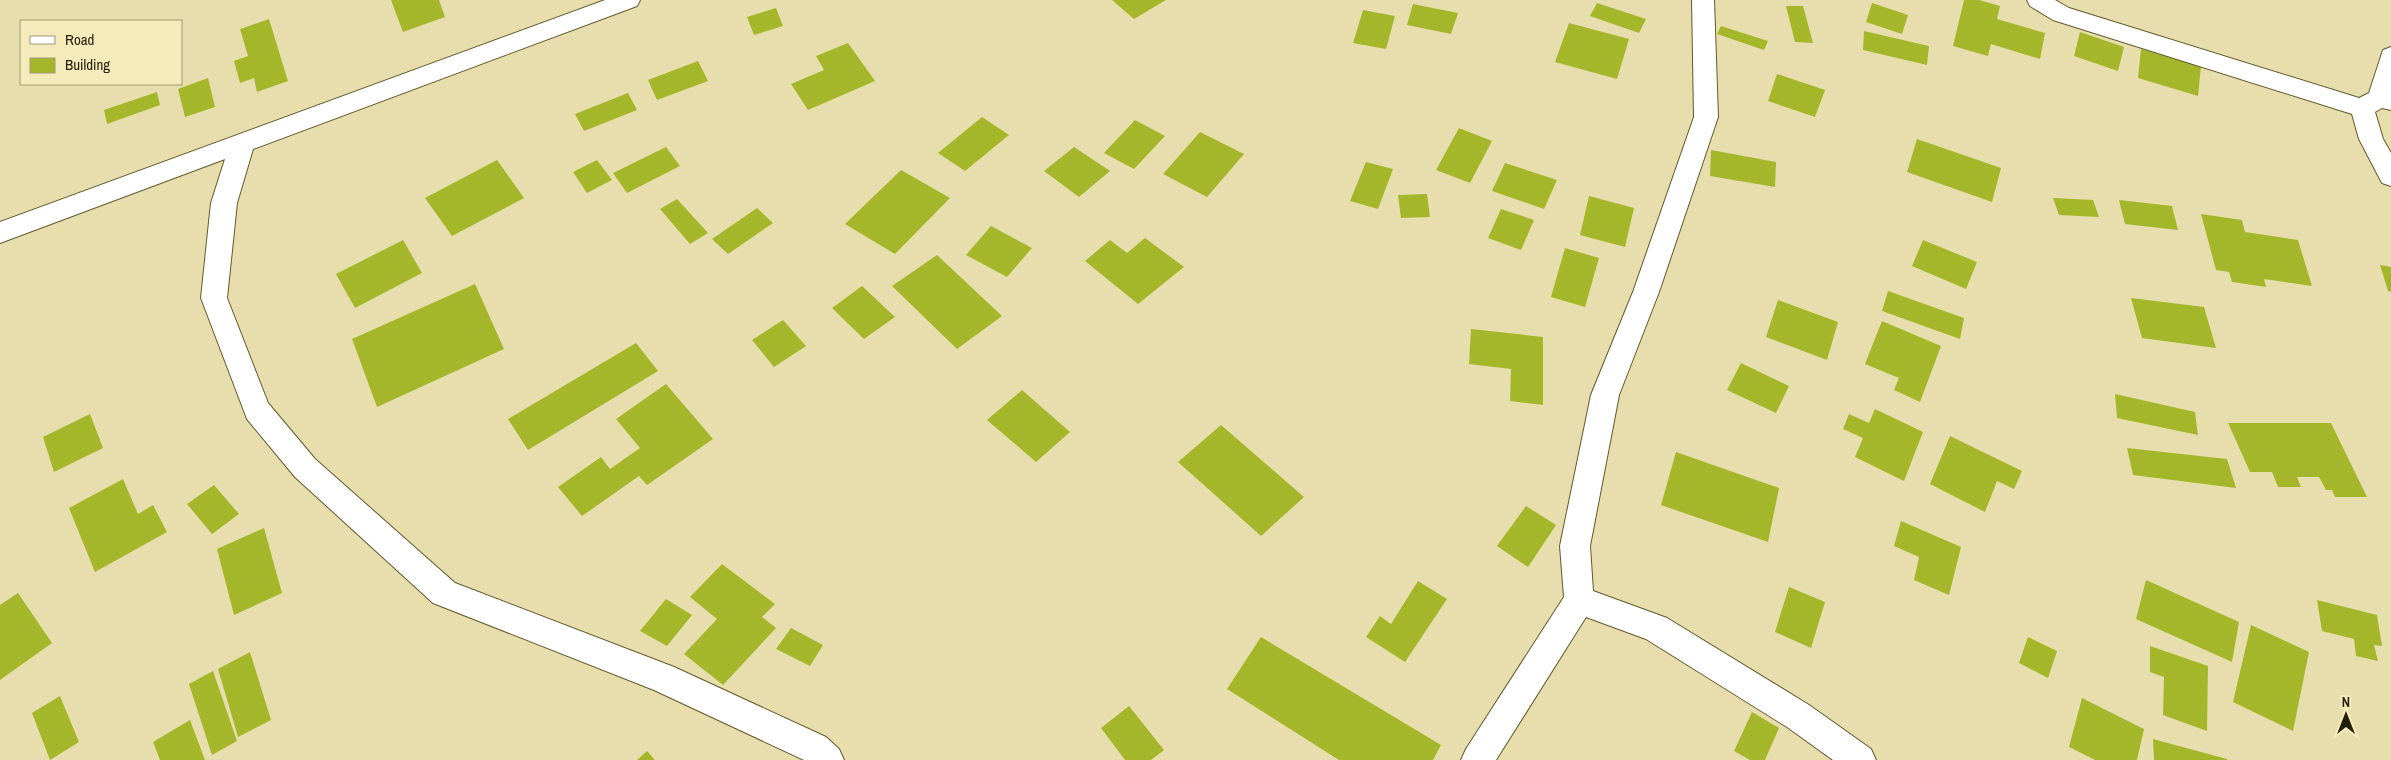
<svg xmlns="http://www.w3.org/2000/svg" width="2391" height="760" font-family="'Archivo Narrow',sans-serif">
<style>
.building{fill:#a4b72b}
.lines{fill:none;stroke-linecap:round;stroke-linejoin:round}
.minor-casing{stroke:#62592c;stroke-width:2}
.minor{fill:#fff;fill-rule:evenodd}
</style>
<rect width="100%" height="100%" fill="#e8dead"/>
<!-- building -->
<path class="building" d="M391,0H439L445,17L403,32Z
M1112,0H1166L1134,19Z
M1964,0H1979L2000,6L1997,19L2045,33L2040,59L1991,44L1988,56L1953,46Z
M1597,3L1646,19L1639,33L1590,16Z
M1872,3L1908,15L1902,34L1866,22Z
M1413,4L1458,13L1451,34L1407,25Z
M1786,6H1803L1813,43L1795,42Z
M776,8L783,26L754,35L747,17Z
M1363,10L1395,16L1386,49L1353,43Z
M269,19L288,81L257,92L254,78L240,83L234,61L248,56L240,29Z
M1569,23L1629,39L1617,79L1555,62Z
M1721,26L1768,41L1764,50L1717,34Z
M1864,31L1929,46L1927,65L1863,50Z
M2080,32L2124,47L2118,71L2074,56Z
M848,43L875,81L808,110L791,84L824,70L816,56Z
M2141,49L2201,66L2198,96L2138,78Z
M698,61L708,81L657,100L648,80Z
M1777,74L1825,90L1815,117L1768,101Z
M208,78L215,107L185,117L178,89Z
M157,92L160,105L107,124L104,110Z
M628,93L637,110L584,131L575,114Z
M982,117L1009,135L965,171L938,153Z
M1135,120L1165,136L1134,169L1104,153Z
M1459,128L1492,141L1470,183L1436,170Z
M1200,132L1244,154L1207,197L1163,174Z
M1917,139L2001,168L1992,202L1907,172Z
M666,147L680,166L627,193L613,173Z
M1074,147L1110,171L1079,197L1044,171Z
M1711,150L1776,162L1775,187L1710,176Z
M497,160L524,198L452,236L425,198Z
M597,160L612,180L587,193L573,172Z
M1366,162L1393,169L1378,209L1350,201Z
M1505,163L1557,180L1544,209L1492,191Z
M901,170L950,198L895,254L845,224Z
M1427,194L1430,217L1401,218L1398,195Z
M1589,196L1634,208L1625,247L1580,235Z
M2053,198L2093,200L2099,217L2059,215Z
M677,199L708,233L690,244L660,209Z
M2119,200L2172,206L2178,230L2125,224Z
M757,208L773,223L728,254L712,239Z
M1501,209L1534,220L1521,250L1488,238Z
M2201,214L2242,220L2245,232L2298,240L2312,286L2264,279L2266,287L2232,282L2229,272L2216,270Z
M991,226L1032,248L1007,277L966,255Z
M1145,238L1184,267L1138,304L1085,261L1110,240L1127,253Z
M403,240L422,273L355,308L336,274Z
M1923,240L1977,262L1966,289L1912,266Z
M1565,248L1599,258L1585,307L1551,297Z
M937,255L1002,316L957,349L892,286Z
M2380,265L2391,267V292L2388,291Z
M475,284L504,349L377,407L352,339Z
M862,286L895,317L864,339L832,308Z
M1888,291L1964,318L1960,339L1882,311Z
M2131,298L2204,307L2216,348L2142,338Z
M1778,300L1838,322L1827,360L1766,337Z
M783,320L806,346L774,367L752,340Z
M1882,321L1941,346L1920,402L1894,390L1899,378L1865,364Z
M1471,329L1543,337V405L1510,401L1511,369L1469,364Z
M636,343L658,371L528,450L508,419Z
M1741,363L1789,386L1776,413L1727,390Z
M666,384L713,439L647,485L639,476L582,516L558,487L601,457L610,469L640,448L616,419Z
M1022,390L1070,432L1036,462L987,420Z
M2115,394L2195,412L2198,435L2117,418Z
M1875,409L1923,432L1904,481L1855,457L1863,438L1843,429L1849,414L1869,423Z
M90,414L103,448L54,472L43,437Z
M2228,423H2331L2367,497H2335L2332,490H2326L2319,477H2297L2301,487H2278L2272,472H2250Z
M1221,425L1304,497L1261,536L1178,462Z
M1950,436L2022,471L2014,489L1997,481L1985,512L1930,484Z
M2127,448L2227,459L2236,488L2133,475Z
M1676,452L1779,488L1768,542L1661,505Z
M123,479L138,514L153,505L167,532L95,572L69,508Z
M214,485L239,514L212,534L187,504Z
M1526,506L1556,525L1528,567L1497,546Z
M1901,521L1961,547L1949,595L1914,580L1919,557L1894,546Z
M264,528L282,593L234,615L217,549Z
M722,564L775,604L762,617L776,628L723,685L684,654L717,619L690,597Z
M2146,580L2239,622L2232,662L2136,619Z
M1418,581L1447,599L1405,662L1366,637L1380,616L1391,624Z
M1789,587L1825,602L1811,648L1775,632Z
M18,593L52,643L0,680V605Z
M666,599L692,615L667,646L640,631Z
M2317,600L2377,615L2382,646L2374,645L2378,661L2356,656L2354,639L2322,631Z
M2251,625L2309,652L2293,731L2233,702Z
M791,628L823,645L810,666L776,649Z
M1261,637L1441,745L1433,760H1339L1227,689Z
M2028,637L2057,651L2048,678L2019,663Z
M2150,646L2208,666L2207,731L2163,715L2164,677L2150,672Z
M250,652L271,720L238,737L218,669Z
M213,671L237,741L212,755L189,684Z
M60,696L79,742L50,760L32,713Z
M2082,698L2144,729L2137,760H2095L2069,747Z
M1129,706L1164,750L1151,760H1125L1101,728Z
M1752,712L1779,728L1765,760H1750L1734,751Z
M190,720L205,760H160L153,742Z
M2153,739L2227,759V760H2154Z
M647,751L655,760H637Z"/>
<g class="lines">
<defs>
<path id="minor" d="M605,0H640L637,6L253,149L237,203L227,298L268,403L315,459L455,583L674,667L826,737L839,749L844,760H804L654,690L433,603L295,477L247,419L201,298L211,203L225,159L0,243V222Z
M1692,0H1714L1718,117L1659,292L1619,395L1590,546L1593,591L1667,618L1809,705L1871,749L1876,760H1833L1787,727L1646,639L1586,617L1496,760H1461L1466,749L1564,597L1560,546L1591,395L1633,292L1694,117Z
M2027,0H2055L2069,8L2359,98L2369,93L2383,50L2391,47V110L2382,108L2375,112L2383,139L2391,153V186L2382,183L2359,139L2352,114L2053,20L2030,6Z"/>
</defs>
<!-- minor casing -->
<use href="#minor" class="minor-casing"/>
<!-- minor -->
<use href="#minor" class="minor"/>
</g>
<!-- legend -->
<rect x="20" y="20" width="162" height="65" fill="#f5ebba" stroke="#a19974"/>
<rect x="30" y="36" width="25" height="8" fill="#ffffff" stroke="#a19974"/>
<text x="65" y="45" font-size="15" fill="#221e0b">Road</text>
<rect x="30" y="58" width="25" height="15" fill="#a4b72b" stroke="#a19974"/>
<text x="65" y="70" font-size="15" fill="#221e0b">Building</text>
<!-- north arrow -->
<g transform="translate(2346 715)" stroke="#f5ebba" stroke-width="4" paint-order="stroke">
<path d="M0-4L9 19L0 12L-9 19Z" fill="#221e0b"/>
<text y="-8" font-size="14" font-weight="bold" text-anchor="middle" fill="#221e0b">N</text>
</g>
</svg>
